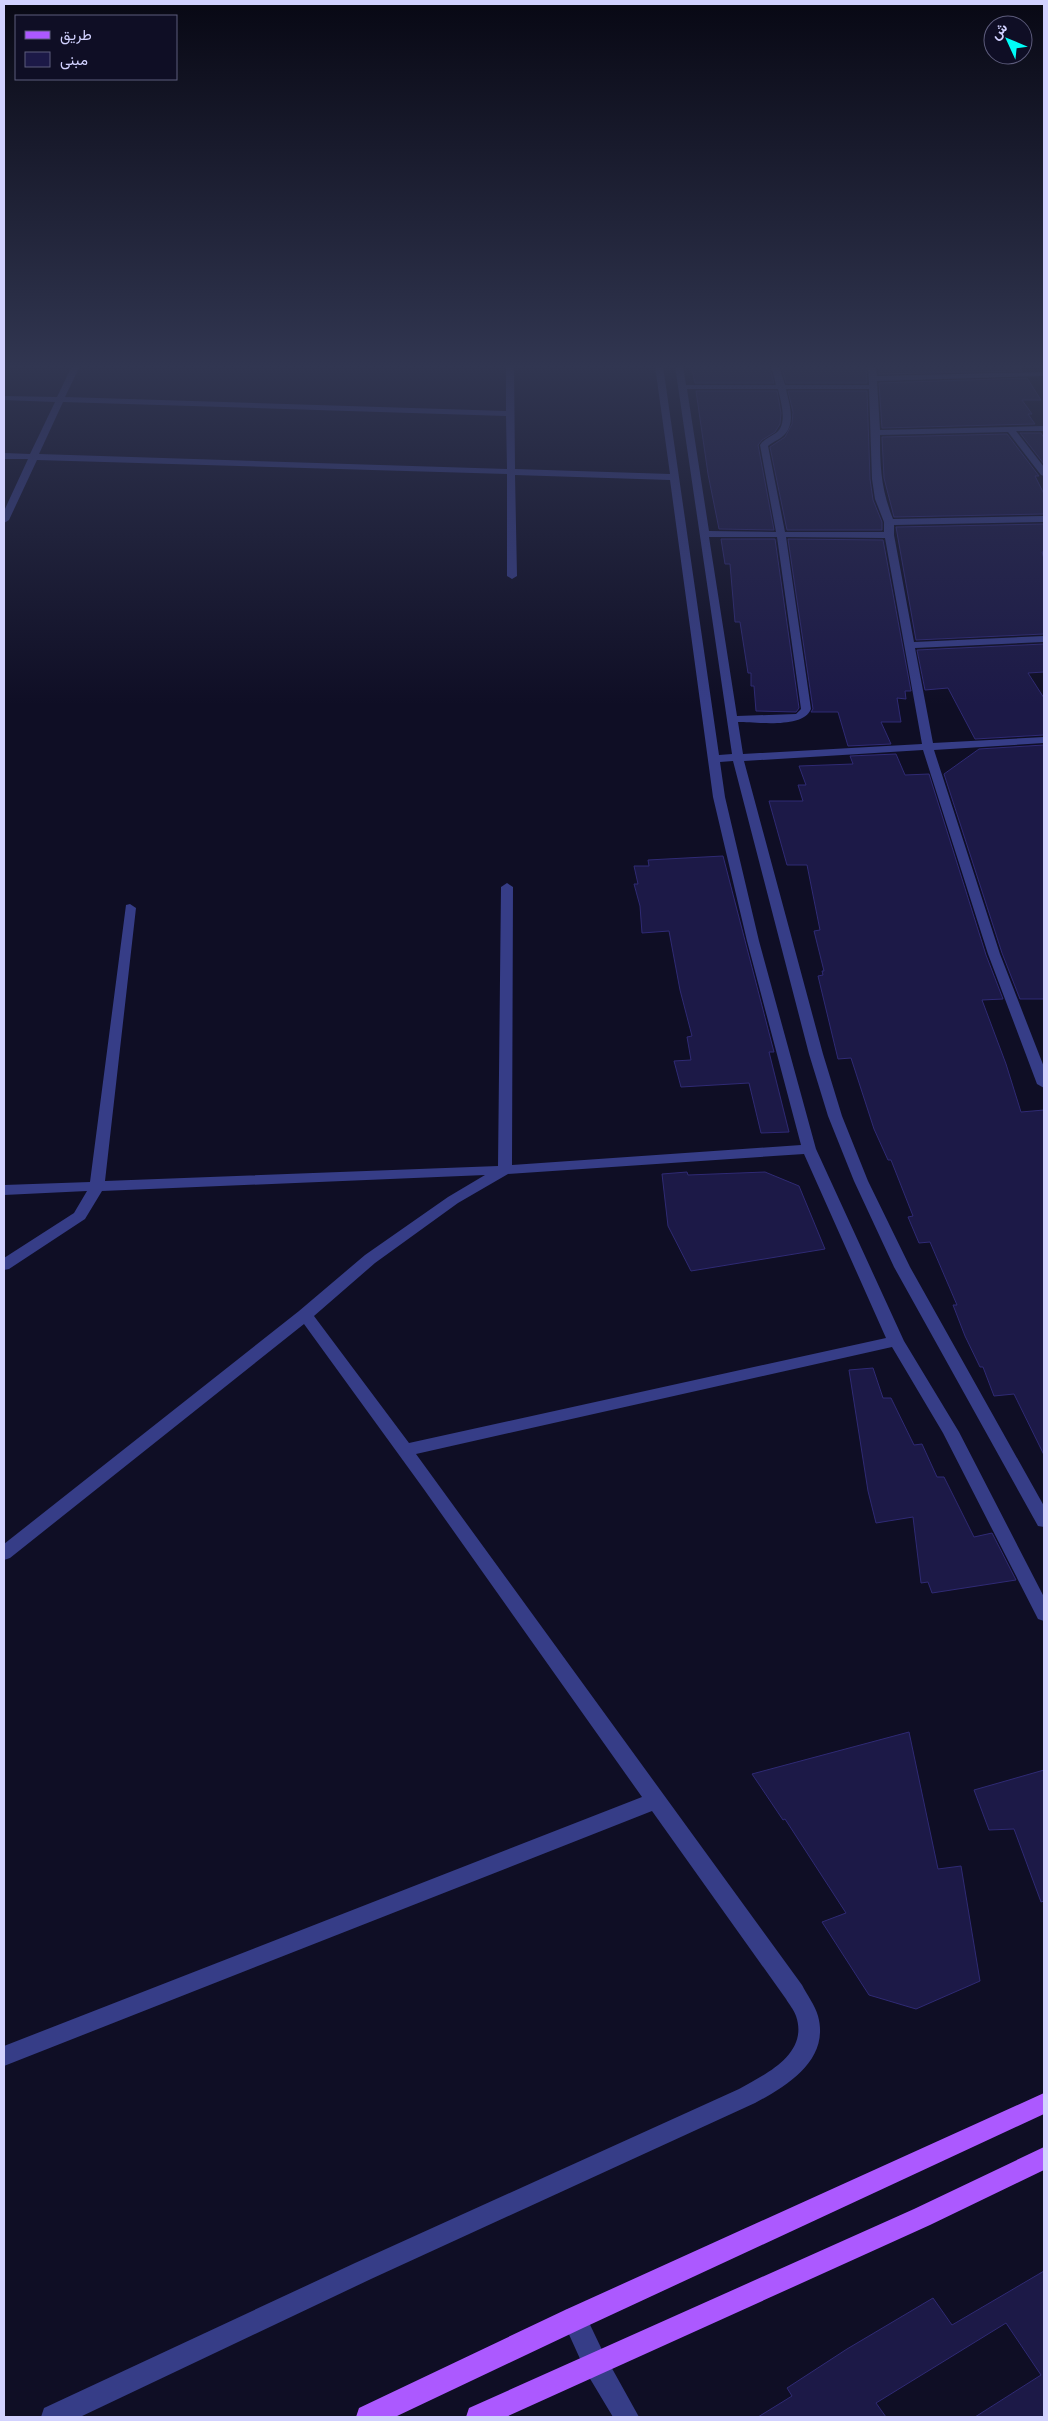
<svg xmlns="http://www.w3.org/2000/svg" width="1048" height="2421" font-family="Inter,Vazirmatn,sans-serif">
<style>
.building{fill:#1c1947;stroke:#2f2a74}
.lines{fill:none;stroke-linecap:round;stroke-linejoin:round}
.minor{fill:#363d87;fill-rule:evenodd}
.major{fill:#ac59ff;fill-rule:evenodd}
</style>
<rect width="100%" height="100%" fill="#0f0e25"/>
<!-- building -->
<path class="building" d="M691,366H769L774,383H695Z
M781,366H866L867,383H786Z
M878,366H1018L1022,371L879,374Z
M1027,378L1041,400H1022L1032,414H1028L1035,424L882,428L879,383Z
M696,391H777L781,413L780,424L775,432L762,440L758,445L774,530L719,529L708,474Z
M788,391H867L870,479L873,500L882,522V530H787L770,447L785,437L792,424L793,412Z
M1020,433H1041L1044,438V464Z
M1007,434L1039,476H1035L1044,494V514L894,517L884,478L882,437Z
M1044,524V552H1042L1044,559V634L916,640L896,527Z
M721,539H775L799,708L796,712L756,711L754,686H751V673H748L740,622H735L730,564H725Z
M788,539L883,540L911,691H905L906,699L897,698L901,722H881L891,744L848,746L838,712H811L813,709Z
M1044,644V672L1028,673L1044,698V735L975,739L948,688L925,690L917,650Z
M1044,745V999H1020L1002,953L944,774L979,749Z
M896,754L905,775L929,774L986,955L1003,999L982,1000L1006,1064L1021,1112L1044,1110V1455L1014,1394L994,1396L983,1367H980L965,1336L953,1305H957L930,1242L919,1243L908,1217L913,1216L891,1160H888L874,1129L851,1058L838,1059L818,976L823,975L822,971H824L814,931L820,930L807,865H787L769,801H803L798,785H806L799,766L853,764L850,756Z
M723,856L774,1052H769L789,1132L761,1133L749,1083L681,1087L674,1061L691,1060L687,1037L692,1036L680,990L669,931L642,933L640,906L634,884H638L634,866H649L648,860Z
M687,1172L688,1175L765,1172L799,1186L825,1249L691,1271L668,1226L662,1174Z
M873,1368L883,1398H891L914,1445L922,1444L937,1477H944L974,1537L992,1533L1016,1580L932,1593L928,1582L921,1583L913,1517L876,1523L868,1491L849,1370Z
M909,1732L938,1869L961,1866L980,1981L916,2009L869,1995L822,1922L846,1913L785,1819L783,1820L752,1774Z
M1044,1770V1901L1041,1902L1014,1829L989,1830L974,1790Z
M1044,2271V2417H975L1041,2375L1006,2323L876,2403L886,2417H758L792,2396L787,2388L847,2349L933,2298L952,2325Z"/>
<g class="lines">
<!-- minor -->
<path class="minor" d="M72,366H80L65,397L506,411V366H514L515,469L670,474L655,366H663L719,755L732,754L675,366H683L686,385H776L771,366H779L785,385H869L868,366H876L877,376L1044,372V376L877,381L880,430L1044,426V431H1016L1044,467V476L1041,475L1008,432L880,435C880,467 881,489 893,519L1044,516V522L894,525V535L914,642L1044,636V642L915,648L933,743L1044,737V743L934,750L1000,954L1044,1067V1088L1037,1084L988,954L923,750L744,761L823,1054L842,1116L868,1181L910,1267L1044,1506V1527L1038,1526L894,1267L854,1181L828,1116L809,1054L733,761L720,762L725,797L759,941L816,1149L904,1341L959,1432L1044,1597V1621L1038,1619L943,1433L892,1347L416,1454L802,1985C807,1995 815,2005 818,2016C830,2060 787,2086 755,2103L371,2279L80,2417H41L44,2408L355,2263L739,2089C766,2074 809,2054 796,2016C794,2010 789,2004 786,1999L652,1811L4,2066V2046L642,1797L423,1488L304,1324L10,1558L4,1560V1544L299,1311L365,1255L448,1197L485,1175L102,1191L85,1219L9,1269L4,1270V1258L74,1213L87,1191L4,1195V1185L90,1182L126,905L130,904L136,908L105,1181L498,1166L501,887L507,883L513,887L512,1165L801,1145L747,941L713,797L670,480L515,475L517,576L512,579L507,576V474L37,460L9,520L4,523V511L28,459H4V453L30,454L55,402L4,400V396L57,397ZM687,389H778C781,402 788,424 776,433C770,437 764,439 760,445L776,532L709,531ZM786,389H869L872,479L875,499L884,522V532H785L768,446C774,441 781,439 785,434C796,422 789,403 786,389ZM63,402L506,416L507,469L39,454ZM709,537H777L801,709L796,714L737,716ZM786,537L885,538L922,744L743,754L738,722C757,722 803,729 811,709ZM804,1154L886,1338L409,1443L314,1316L375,1263L458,1203L508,1174Z
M574,2307L583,2310L604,2354L639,2417H613L586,2372L562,2319L565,2310Z"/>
<!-- major -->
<path class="major" d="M1044,2093V2114L583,2328L395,2417H356L359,2408L565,2310Z
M1044,2147V2170L930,2225L506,2417H466L469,2408L914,2209Z"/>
</g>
<!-- sky -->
<linearGradient id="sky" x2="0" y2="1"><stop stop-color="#080814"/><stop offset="0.52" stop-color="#313651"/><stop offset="1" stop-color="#313651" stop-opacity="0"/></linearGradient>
<rect width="1048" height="705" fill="url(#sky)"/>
<!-- border -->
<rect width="1048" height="2421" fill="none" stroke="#d2d2ff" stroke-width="10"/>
<!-- legend -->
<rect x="15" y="15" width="162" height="65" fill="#0f0e25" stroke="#5d5c7c"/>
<rect x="25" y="31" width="25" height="8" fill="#ac59ff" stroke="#5d5c7c"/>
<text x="60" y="40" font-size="15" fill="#d2d2ff">طريق</text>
<rect x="25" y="52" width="25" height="15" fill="#1c1947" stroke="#5d5c7c"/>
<text x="60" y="65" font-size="15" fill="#d2d2ff">مبنى</text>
<!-- north arrow -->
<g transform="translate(1008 40) rotate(314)"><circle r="24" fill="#0f0e25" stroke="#5d5c7c"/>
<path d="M0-4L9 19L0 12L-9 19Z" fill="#00fdf7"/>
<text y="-8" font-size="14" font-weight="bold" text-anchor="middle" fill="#d2d2ff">ش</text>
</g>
</svg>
